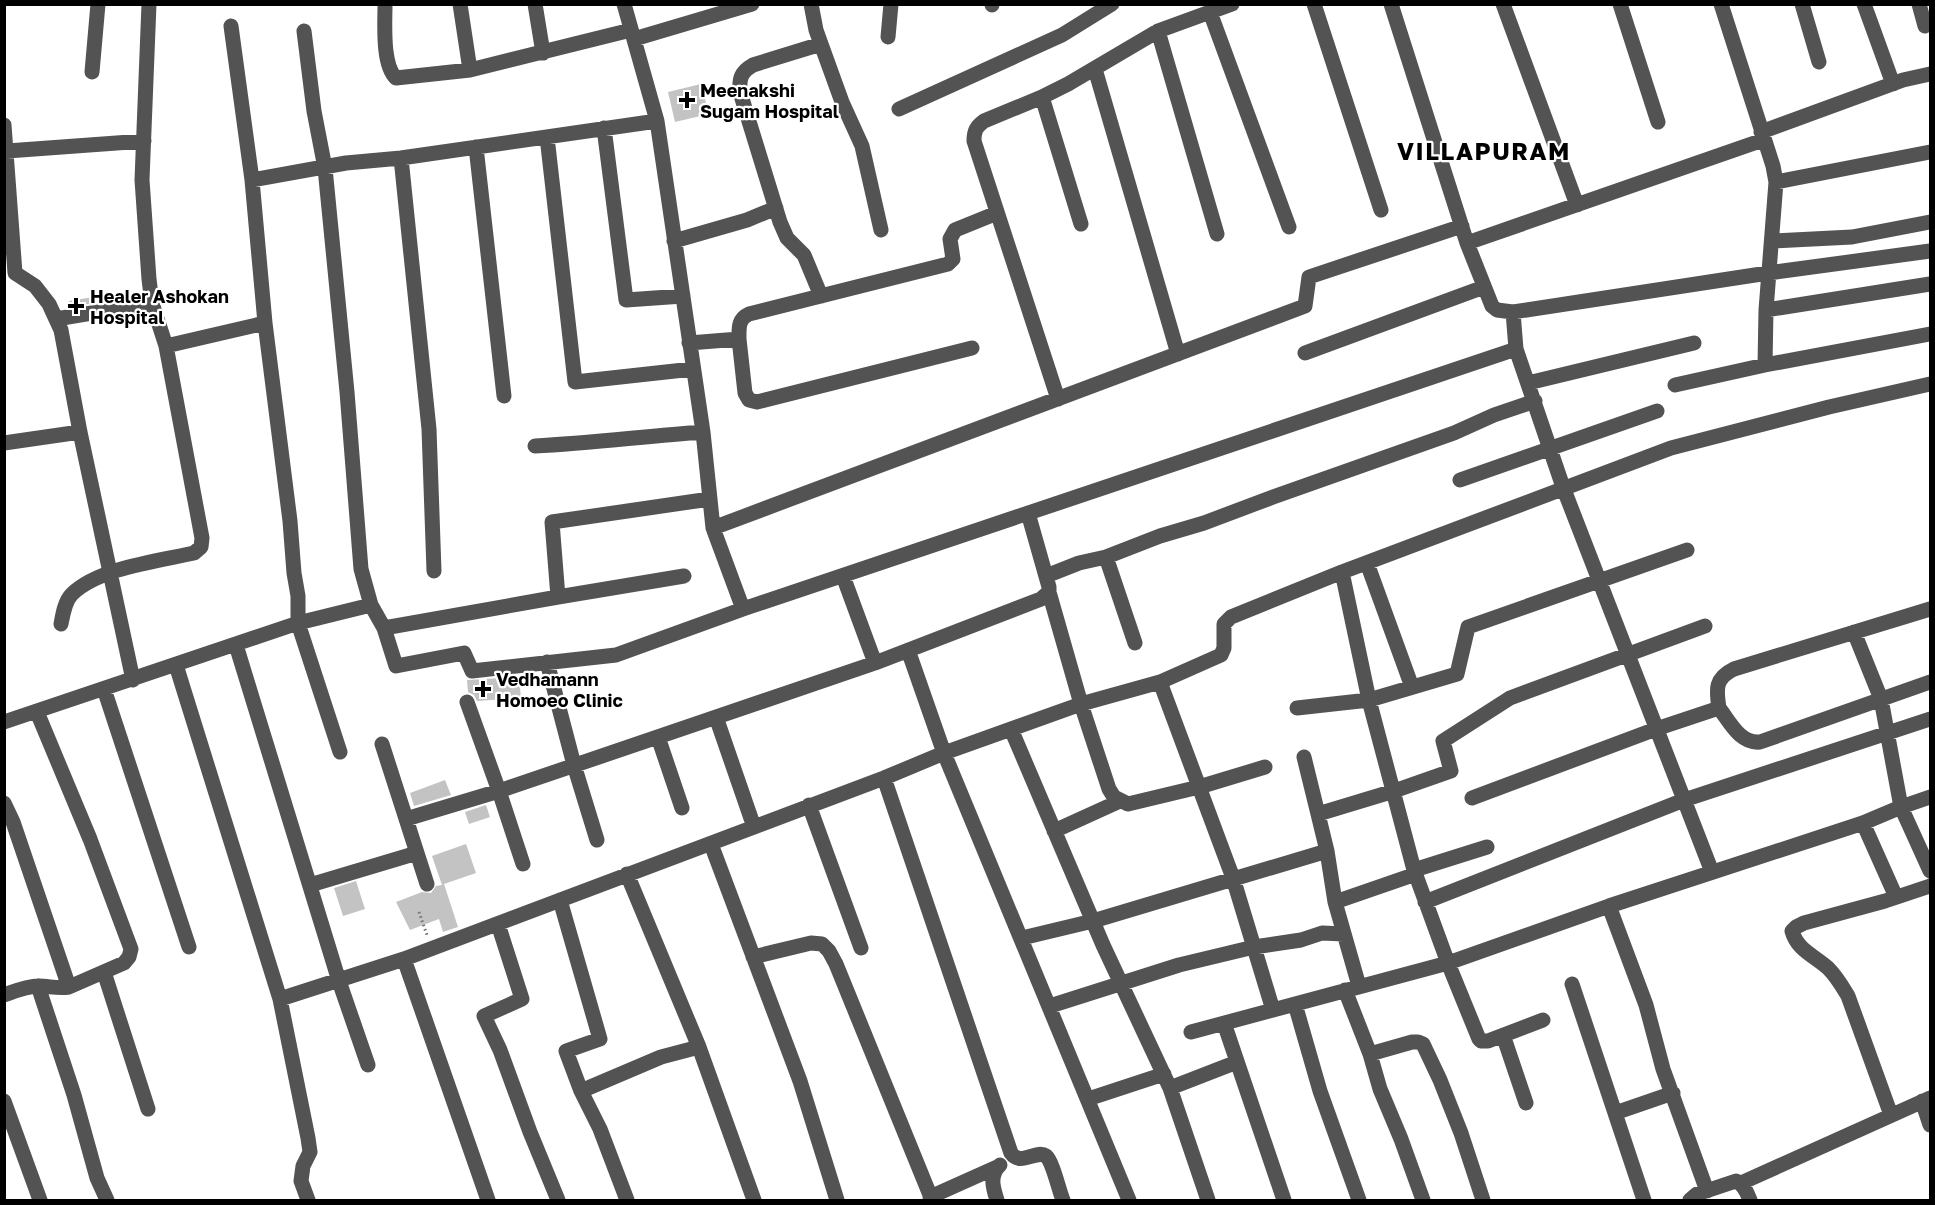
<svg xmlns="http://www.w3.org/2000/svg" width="1935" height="1205" font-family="'Golos Text',sans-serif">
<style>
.building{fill:#c3c3c3}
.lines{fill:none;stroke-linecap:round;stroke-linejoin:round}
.path{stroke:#757575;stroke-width:3;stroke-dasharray:1.5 3;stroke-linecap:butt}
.minor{stroke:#535353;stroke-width:15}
.poi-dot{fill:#000;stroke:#fff;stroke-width:2}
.labels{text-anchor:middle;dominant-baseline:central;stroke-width:4.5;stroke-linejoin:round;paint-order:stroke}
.poi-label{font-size:18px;font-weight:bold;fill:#000;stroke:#fff;text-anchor:start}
.district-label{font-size:24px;font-weight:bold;letter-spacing:1.5px;fill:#000;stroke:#fff}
</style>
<rect width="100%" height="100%" fill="#fff"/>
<!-- building -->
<path class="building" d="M701,84L709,114L675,122L668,92Z
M93,297L94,303L70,307L69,301Z
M519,677L521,698L477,701L474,695L468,692L467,680Z
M445,780L451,795L414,806L410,793Z
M486,805L490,817L469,824L465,812Z
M466,844L476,873L444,884L458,927L443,932L439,919L410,930L396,902L422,892L431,893L436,886L442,885L432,856Z
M356,881L365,909L343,916L334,888Z"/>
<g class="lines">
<!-- path -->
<path class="path" d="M419,912L427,935"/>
<!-- minor -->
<path class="minor" d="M460,4L470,70
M535,4L543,53
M624,4L657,121L703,432L713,528L743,609
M811,4L816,30L821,44L842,102L862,146L881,230
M992,4V5
M1314,4L1381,210
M1391,4L1467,243L1492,306L1497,310L1513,312L1768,273L1930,251
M1503,4L1577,205
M1620,4L1658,122
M1721,4L1773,166L1776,182L1766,310L1765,365L1930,334
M1802,4L1819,62
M1864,4L1893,84
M1919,4L1925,26
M385,5C385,24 382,65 396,78L470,70L631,30
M1210,12L1289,227
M231,26L252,180L265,323L290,521L294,573L298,596V623L340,752
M304,31L314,111L325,168L347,392L361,569L371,605L384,628L396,666L464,653L472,671L616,655L743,609L1516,349
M1158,31L1217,234
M888,37L891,4
M634,39L752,4
M1095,69L1178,354
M92,72L98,4
M1042,97L1081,224
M899,109L1062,35L1112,4
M4,125L15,273L35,286L49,304L61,330L80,432L133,680
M604,128L626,300L683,296
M1761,132L1903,80L1930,74
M547,137L575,382L693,369
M476,147L504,396
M7,151L144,141
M401,158L429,429L434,571
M252,180L346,163L401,158L657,121
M1776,182L1930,152
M674,241L747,220L776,208
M1772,241L1852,237L1930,222
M1467,243L1763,140
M821,296L804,255L787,238L780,222L740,92C739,78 741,72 753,65L821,44
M1766,310L1930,284
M1513,312L1516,349L1563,487L1712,872
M56,319L152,303
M739,339L745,393L749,400L757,402L972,348
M689,343L739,339C739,328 738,319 749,314L948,264L953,259L950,239L955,230L997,213
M166,346L265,323
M1305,353L1484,287
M1528,383L1694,343
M1675,385L1765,365
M1058,399L974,141C974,131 976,127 984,121L1042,97L1068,84L1158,31L1232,4
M4,443L80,432
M535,446C591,443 647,436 703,432
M1460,480L1657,411
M713,528L1305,306L1309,277L1462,226
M1106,557L1135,643
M1367,563L1412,687
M1342,572L1369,700L1414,870L1448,963L1479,1039L1481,1041H1488L1543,1020
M843,576L875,663
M1046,576L1079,563L1106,557L1160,536L1204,523L1273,497L1454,433L1494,415L1535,401
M1049,592L1081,704L1109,789L1114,797L1128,804L1199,787L1265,767
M558,597L684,576
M61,624C63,613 65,601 72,594C99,568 158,561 194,553L201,547L202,538L166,346L152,303L149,279L142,180L149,4
M384,628L558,597L552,522L710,499
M1854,632L1881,699L1901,807L1930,871
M236,645L339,981L368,1065
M908,650L944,753L1129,1200
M547,662L574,765L597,840
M176,665L280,999L404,959L884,778L944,753L1081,704L1160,682L1221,655L1224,648V624L1231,617L1342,572L1671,448L1829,407L1930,384
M1160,682L1233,878L1273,1010
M104,689L189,947
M467,702L499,791L875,663L1041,599L1049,592V587L1028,513
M1297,708L1369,700L1457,674L1468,627L1687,550
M1719,708C1730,722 1740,744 1760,742L1930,682
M716,717L754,827
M4,722L298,623L371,605
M1011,729L1103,945L1170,1088L1208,1200
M658,737L682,808
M1304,757L1318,814
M884,778L1011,1153C1021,1167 1036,1149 1046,1156C1053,1162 1059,1191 1063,1200
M1472,798L1656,729L1719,708C1716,689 1715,678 1734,669L1930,609
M4,803L13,822L69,987
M809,805L861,948
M406,819L499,791L523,864
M1863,823L1896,897
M1054,831L1120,801
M711,844L800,1081L837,1200
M1327,851L1318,814L1394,791L1451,771L1443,741L1510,698L1705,626
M417,853L427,884
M1414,870L1487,847
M627,874L699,1047L754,1200
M310,885L417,853L382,744
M560,900L600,1039L566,1051L581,1091
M1335,902L1359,986
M1425,902L1684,800L1930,719
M1609,906L1646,1005L1663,1069L1707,1191
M498,924L522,999L484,1016L500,1050L530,1132L558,1200
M1022,938L1093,921L1327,851L1335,902L1416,874
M753,957L811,943L822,944L829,951L836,964L932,1200
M404,959L488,1200
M104,972L148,1109
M1572,984L1644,1200
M38,986L74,1095L97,1178L107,1200
M1345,990L1370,1054L1380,1089L1401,1139L1423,1200
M4,995C15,991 27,986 39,986C49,986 58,989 69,987L124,963L129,957L131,949L90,839L37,712
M280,999L308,1138L310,1152L303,1166L301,1181L308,1200
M1295,1004L1320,1091L1359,1200
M1050,1006L1179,965L1254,947L1301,940L1322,933L1344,934
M1224,1023L1284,1200
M1191,1032L1448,963L1609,906L1863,823L1901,807L1930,797
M1503,1035L1526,1103
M1370,1054L1412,1042H1418L1423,1044L1440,1080L1461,1133L1483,1200
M1170,1088L1237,1062
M1088,1099L1164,1074
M4,1101L40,1200
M1922,1101L1930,1125
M1615,1113L1673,1093
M1891,1115L1848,996C1842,986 1837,977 1828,968C1815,956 1797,950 1792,931L1796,927L1804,923L1885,901L1930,886
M1741,1183L1930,1098
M930,1197L997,1167
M627,1200L600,1129L581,1091L661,1057L699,1047
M997,1200C993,1188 989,1175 1000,1165
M1690,1200L1697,1194L1736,1181C1744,1184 1747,1193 1750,1200"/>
</g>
<!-- markers -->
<g class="poi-dot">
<path d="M684 91h6v6h6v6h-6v6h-6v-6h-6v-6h6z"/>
<path d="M73 297h6v6h6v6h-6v6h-6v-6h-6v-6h6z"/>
<path d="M480 680h6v6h6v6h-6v6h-6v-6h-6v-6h6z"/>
</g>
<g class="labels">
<!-- poi labels -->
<g class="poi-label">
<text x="700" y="90">Meenakshi<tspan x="700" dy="21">Sugam Hospital</tspan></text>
<text x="90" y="296">Healer Ashokan<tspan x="90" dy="21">Hospital</tspan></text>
<text x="496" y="679">Vedhamann<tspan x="496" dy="21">Homoeo Clinic</tspan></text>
</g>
<!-- district labels -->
<g class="district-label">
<text x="1484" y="150">VILLAPURAM</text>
</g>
</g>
<!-- border -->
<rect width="1935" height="1205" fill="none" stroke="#000000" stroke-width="12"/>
</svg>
